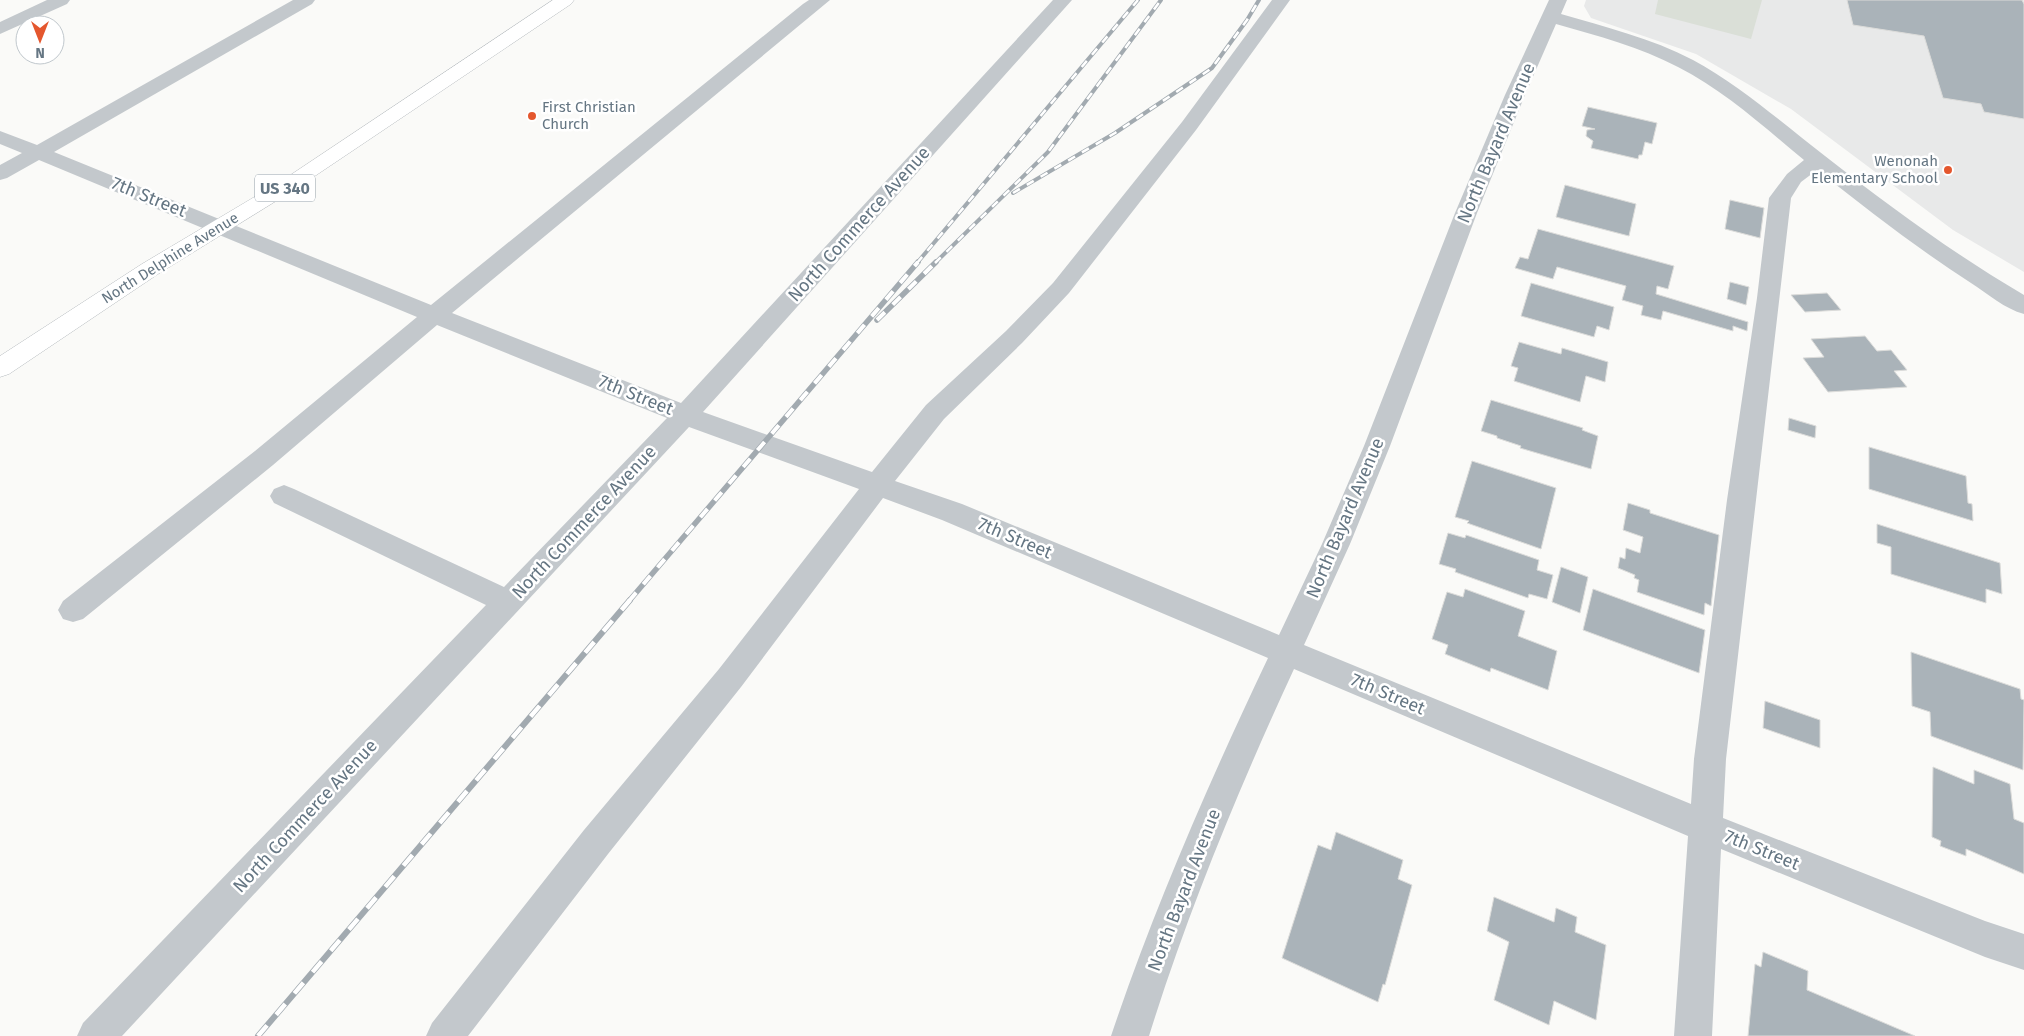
<svg xmlns="http://www.w3.org/2000/svg" width="2024" height="1036" font-family="'Fira Sans',sans-serif">
<style>
.built{fill:#e8e9e9}
.green{fill:#dadfd7}
.building{fill:#aab3b9;stroke:#dcdcda}
.lines{fill:none;stroke-linecap:round;stroke-linejoin:round}
.major-casing{stroke:#b5babe;stroke-width:1}
.minor{fill:#c3c8cc;fill-rule:evenodd}
.major{fill:#fff;fill-rule:evenodd}
.rail-far2-casing{stroke:#a2aab0;stroke-width:4}
.rail-far1-casing{stroke:#a2aab0;stroke-width:5.5}
.rail-casing{stroke:#a2aab0;stroke-width:6}
.rail-far2{stroke:#fff;stroke-width:2.5;stroke-dasharray:8;stroke-linecap:butt}
.rail-far1{stroke:#fff;stroke-width:4;stroke-dasharray:11;stroke-linecap:butt}
.rail{stroke:#fff;stroke-width:4.5;stroke-dasharray:14;stroke-linecap:butt}
.poi-dot{fill:#e4572e;stroke:#fff;stroke-width:2}
.labels{text-anchor:middle;dominant-baseline:central;stroke-width:5;stroke-linejoin:round;paint-order:stroke}
.far-poi-label{font-size:15px;fill:#657683;stroke:#fff;text-anchor:start}
.far-street-label{font-size:15px;fill:#657683;stroke:#fff}
.shield{fill:#fff;stroke:#939fa8;stroke-width:1}
.shield-label{font-size:16px;font-weight:bold;fill:#657683}
.street-label{font-size:18px;fill:#657683;stroke:#fff}
</style>
<rect width="100%" height="100%" fill="#fafaf8"/>
<!-- built -->
<path class="built" d="M1586,0H2024V272L1953,230L1791,109L1696,54L1591,18L1584,6Z"/>
<!-- green -->
<path class="green" d="M1658,0H1762L1751,39L1655,14Z"/>
<!-- building -->
<path class="building" d="M1847,0H2022L2024,4V119L1984,112L1981,104L1943,98L1924,36L1853,25Z
M1588,107L1657,123L1652,144L1645,142L1642,155H1639L1638,159L1591,148L1593,141L1586,136L1587,130L1595,129L1582,126Z
M1565,185L1636,204L1629,236L1556,217Z
M1730,200L1764,208L1760,238L1725,229Z
M1538,229L1674,266L1668,289L1657,286L1656,294L1748,322L1747,331L1733,326V331L1663,311L1661,320L1641,315L1643,306L1622,300L1626,286L1557,267L1553,279L1515,268L1520,257L1528,259Z
M1730,282L1749,287L1746,305L1727,299Z
M1531,283L1614,307L1609,330L1597,326L1594,337L1521,316Z
M1827,293L1841,310L1805,312L1791,295Z
M1865,336L1877,351L1891,350L1907,370L1894,371L1907,387L1828,392L1803,358L1824,357L1811,339Z
M1519,342L1561,354L1562,348L1608,362L1605,382L1586,376L1580,402L1514,381L1518,368L1511,366Z
M1491,400L1583,428L1582,430L1598,436L1591,469L1520,448L1521,446L1497,438V436L1481,431Z
M1789,418L1816,426L1815,438L1788,430Z
M1869,447L1966,476L1968,503L1972,504L1973,521L1869,489Z
M1472,461L1556,488L1541,549L1467,523L1469,521L1455,517Z
M1628,503L1650,510V513L1719,535L1711,606L1705,603L1704,615L1637,592L1639,580L1634,578L1635,575L1618,568L1620,557L1625,559L1626,548L1640,553L1643,537L1623,530Z
M1877,524L2000,563L2002,594L1986,589V603L1891,574V547L1877,543Z
M1448,533L1465,538L1466,535L1539,560L1537,570L1553,575L1547,599L1529,594L1528,598L1455,572L1456,569L1439,564Z
M1561,567L1588,577L1580,613L1552,602Z
M1465,589L1525,611L1518,636L1557,651L1548,690L1491,668L1490,672L1445,654L1448,645L1432,639L1447,592L1463,597Z
M1593,589L1705,630L1699,673L1583,630Z
M1911,652L2020,689L2021,699L2024,700L2023,770L1931,736L1930,712L1912,706Z
M1765,701L1820,720V748L1763,728Z
M1933,767L1974,784V770L2010,784L2014,819L2024,823V874L1966,849V856L1940,846L1941,841L1932,837Z
M1336,832L1403,860L1398,879L1412,885L1385,985L1383,984L1378,1002L1282,958L1318,845L1331,850Z
M1494,897L1554,922L1556,908L1577,917L1575,932L1606,945L1596,1020L1554,1001L1549,1025L1494,1000L1509,942L1487,931Z
M1763,952L1808,971L1807,990L1915,1036H1748L1755,964L1761,967Z"/>
<g class="lines">
<defs>
<path id="major" d="M553,0H574L571,4L297,188L158,274L9,374L0,377V356L142,264L283,180Z"/>
</defs>
<!-- major casing -->
<use href="#major" class="major-casing"/>
<!-- minor -->
<path class="minor" d="M47,0H70L67,4L0,34V22Z
M293,0H315L312,4L54,152L431,305L803,4L809,0H830L452,313L681,403L1053,0H1072L703,412L872,472L926,405L1006,331L1053,283L1182,122L1272,0H1290L1196,130L1069,293L1022,343L944,419L895,481L962,504L1279,635L1322,544L1364,446L1455,213L1505,95L1549,0H1567L1561,14C1605,27 1651,38 1693,60C1741,86 1782,123 1825,156C1889,206 1954,254 2024,295V314C2005,309 1988,294 1971,283C1918,249 1867,209 1817,170L1801,182L1791,198L1726,759L1723,818L1985,921L2024,934V970L1985,957L1721,849L1712,1036H1674L1688,836L1294,669C1239,788 1188,911 1149,1036H1111C1154,908 1210,780 1268,658L942,520L883,498L741,687L608,854L468,1036H426L432,1023L584,830L719,669L859,489L689,427L122,1036H77L83,1023L486,605L274,503L270,496L274,489L284,485L294,489L504,587L667,418L437,325L273,465L83,619L73,622L63,619L58,610L63,601L255,451L417,317L39,160L7,178L0,180V165L22,153L0,144V131L37,145ZM1556,24C1598,36 1640,47 1678,67C1725,91 1764,127 1804,160L1787,174L1769,198L1757,298L1727,500L1694,759L1691,804L1304,645L1350,544L1390,446L1477,213L1525,95Z"/>
<!-- major -->
<use href="#major" class="major"/>
<defs>
<path id="rail-far2" d="M1013,193L1115,133L1212,68L1247,20L1259,0
M917,263L1138,0
M935,263L1048,152L1161,0"/>
<path id="rail-far1" d="M877,320L936,262
M629,601L918,262"/>
<path id="rail" d="M258,1036L630,600"/>
</defs>
<!-- rail-far2 casing -->
<use href="#rail-far2" class="rail-far2-casing"/>
<!-- rail-far1 casing -->
<use href="#rail-far1" class="rail-far1-casing"/>
<!-- rail casing -->
<use href="#rail" class="rail-casing"/>
<!-- rail-far2 -->
<use href="#rail-far2" class="rail-far2"/>
<!-- rail-far1 -->
<use href="#rail-far1" class="rail-far1"/>
<!-- rail -->
<use href="#rail" class="rail"/>
</g>
<!-- markers -->
<g class="poi-dot">
<circle cx="532" cy="116" r="5"/>
<circle cx="1948" cy="170" r="5"/>
</g>
<g class="labels">
<!-- far-poi labels -->
<g class="far-poi-label">
<text x="542" y="107">First Christian<tspan x="542" dy="17">Church</tspan></text>
<text x="1938" y="161" text-anchor="end">Wenonah<tspan x="1938" dy="17">Elementary School</tspan></text>
</g>
<!-- far-street labels -->
<g class="far-street-label">
<text transform="translate(170 258) rotate(-32)">North Delphine Avenue</text>
</g>
<!-- shield labels -->
<rect class="shield" x="255" y="174.5" width="60" height="27" rx="4"/>
<g class="shield-label">
<text x="285" y="188">US 340</text>
</g>
<!-- street labels -->
<g class="street-label">
<text transform="translate(1496 143) rotate(-67)">North Bayard Avenue</text>
<text transform="translate(149 197) rotate(22)">7th Street</text>
<text transform="translate(859 224) rotate(-48)">North Commerce Avenue</text>
<text transform="translate(636 395) rotate(22)">7th Street</text>
<text transform="translate(1345 518) rotate(-67)">North Bayard Avenue</text>
<text transform="translate(584 522) rotate(-47)">North Commerce Avenue</text>
<text transform="translate(1015 538) rotate(23)">7th Street</text>
<text transform="translate(1388 694) rotate(23)">7th Street</text>
<text transform="translate(305 816) rotate(-47)">North Commerce Avenue</text>
<text transform="translate(1762 850) rotate(22)">7th Street</text>
<text transform="translate(1184 890) rotate(-69)">North Bayard Avenue</text>
</g>
</g>
<!-- north arrow -->
<g transform="translate(40 40) rotate(180)"><circle r="24" fill="#ffffff" stroke="#c1c8cd"/>
<path d="M0-4L9 19L0 12L-9 19Z" fill="#e4572e"/>
<text y="-8" font-size="14" font-weight="bold" text-anchor="middle" fill="#657683">N</text>
</g>
</svg>
